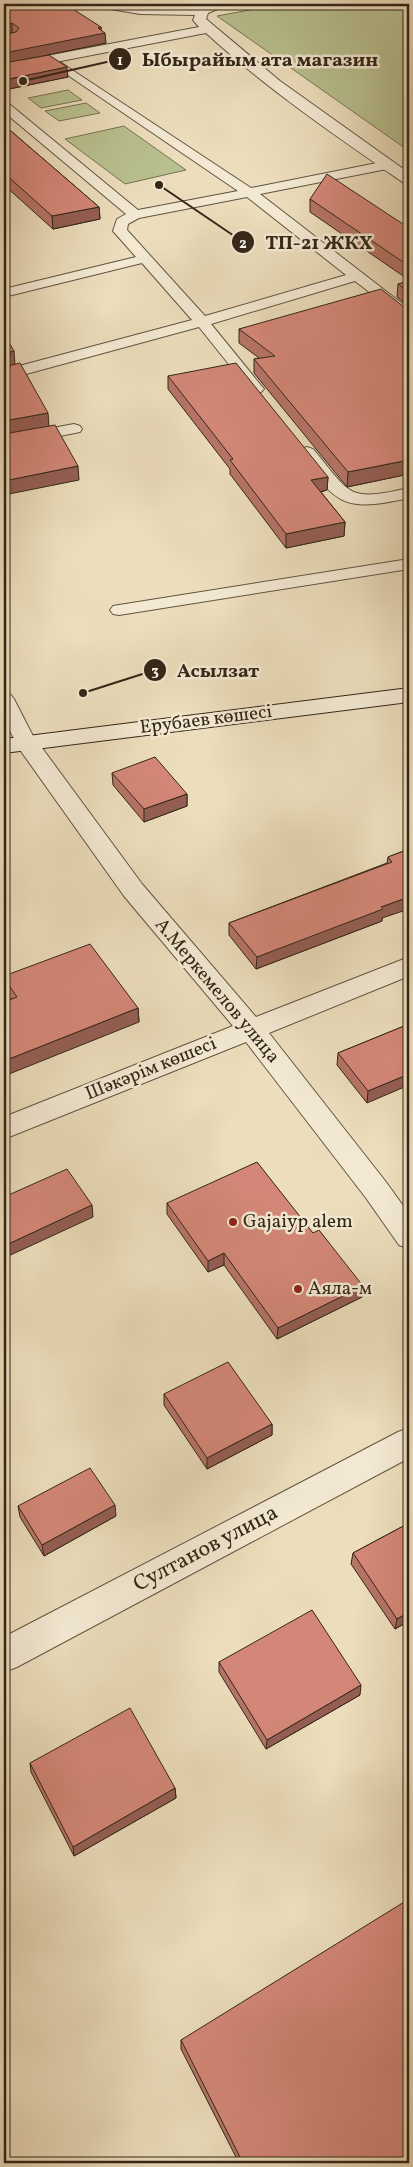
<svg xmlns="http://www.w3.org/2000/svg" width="413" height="2167" font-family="Vollkorn,serif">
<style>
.green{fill:#b9c08f;stroke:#767354}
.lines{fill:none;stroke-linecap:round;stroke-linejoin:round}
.lane-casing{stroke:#615441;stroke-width:2}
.street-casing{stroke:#615441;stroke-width:2}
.secondary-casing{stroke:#332618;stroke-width:2}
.lane{fill:#f3e9d3;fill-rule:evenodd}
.street{fill:#f3e9d3;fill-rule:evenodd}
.secondary{fill:#f3e9d3;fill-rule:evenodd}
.wall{fill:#b67467;stroke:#332618}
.shaded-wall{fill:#945e54;stroke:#332618}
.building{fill:#d48778;stroke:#332618}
.poi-dot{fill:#8f2418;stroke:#f3e9d3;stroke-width:2}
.labels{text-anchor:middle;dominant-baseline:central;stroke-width:5;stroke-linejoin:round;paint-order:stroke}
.street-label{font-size:19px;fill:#332618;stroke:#f3e9d3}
.poi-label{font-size:19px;fill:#332618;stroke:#f3e9d3;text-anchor:start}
.near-street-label{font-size:22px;fill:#332618;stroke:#f3e9d3}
.leader{fill:none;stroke:#332618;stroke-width:2}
.callout-dot{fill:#332618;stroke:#f3e9d3;stroke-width:2}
.mark-label{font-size:15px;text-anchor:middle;font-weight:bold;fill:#fff}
.callout-label{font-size:20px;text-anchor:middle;font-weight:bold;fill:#332618;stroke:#f3e9d3;stroke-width:5;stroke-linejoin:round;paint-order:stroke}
</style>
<rect width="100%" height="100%" fill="#ecddbc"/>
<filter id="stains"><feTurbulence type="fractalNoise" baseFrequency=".004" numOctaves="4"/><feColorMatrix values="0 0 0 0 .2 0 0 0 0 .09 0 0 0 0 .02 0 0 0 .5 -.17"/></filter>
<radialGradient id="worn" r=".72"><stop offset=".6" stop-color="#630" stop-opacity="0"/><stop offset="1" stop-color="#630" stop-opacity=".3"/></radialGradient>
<!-- green -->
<path class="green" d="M282,4H409V151L217,16Z
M68,90L82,100L41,108L28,98Z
M86,103L100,113L59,121L45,111Z
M124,126L186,170L125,184L65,139Z"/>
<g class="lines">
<defs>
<path id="lane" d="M51,56L251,188L387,161L392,162L393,165L387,169L260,194L409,309V320L404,319L355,281L211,324L264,389L261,392H251L199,327L4,380V370L192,320L142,263L4,297V289L136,257L113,231L117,219L126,214L4,112V102L8,103L138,210L238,191L47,61L45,59ZM247,197L346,275L205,316L127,230L128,224L139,218Z
M74,424L80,426L82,429L80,432L4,447V437Z
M307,447L313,449C352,495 346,502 409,488V498C345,512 336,506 299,452L301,449Z
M409,559V569L119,615L113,614L110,610L113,606L119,605Z
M4,693L11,695L14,699L36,742L33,746L26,748L19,746C6,727 3,716 4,693Z"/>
<path id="street" d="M97,4L165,7H201L208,4H224L222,7L208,13L206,19L280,81L409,173V184L404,183C336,136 267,89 206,33L4,72V64L199,27L193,20L195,15L140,14L99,7Z
M26,735L34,737L142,884L256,1017L409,957V976L269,1033L386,1182L409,1214V1249L399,1245L366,1198L246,1042L4,1139V1117L233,1026L124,896L18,747L15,742L18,737Z
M409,1428V1458L17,1667L4,1672V1637L398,1432Z"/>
<path id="secondary" d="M409,688V702L4,753V739Z"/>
</defs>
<!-- lane casing -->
<use href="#lane" class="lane-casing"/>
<!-- street casing -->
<use href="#street" class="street-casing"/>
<!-- secondary casing -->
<use href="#secondary" class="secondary-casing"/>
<!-- lane -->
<use href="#lane" class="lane"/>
<!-- street -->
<use href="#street" class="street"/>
<!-- secondary -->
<use href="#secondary" class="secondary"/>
</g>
<!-- wall -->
<path class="wall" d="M4,4L101,27V30L106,43L25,59L68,77L4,90Z
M4,125L99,207L100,219L53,229L4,185Z
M310,199L409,228V280L310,212Z
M409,281V307L397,297L398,284Z
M404,307L409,308V474L347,487L254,373V359L259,358L239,343V329Z
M168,376L328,477L327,490L321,492L345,522L344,536L286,548L230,474V469L168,389Z
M112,773L187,794V806L144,822L113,785Z
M409,849L382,918V921L256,969L229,935V923L387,863L388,857Z
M4,976L138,1008L139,1022L10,999L4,990Z
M409,1024L367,1103L337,1065L338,1053Z
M167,1203L362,1297L277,1339L224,1265L208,1272L167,1214Z
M164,1394L272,1424V1435L207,1469L164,1405Z
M18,1506L116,1516L44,1556L20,1517Z
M409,1523V1621L395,1629L351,1564L353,1553Z
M219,1662L360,1695L266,1749L219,1672Z
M30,1763L175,1788L176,1798L74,1856L31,1772Z
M181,2040L409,2163H239L181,2049Z"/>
<!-- shaded-wall -->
<path class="shaded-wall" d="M12,23V33L4,35V25Z
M101,27V33H105L106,43L4,64V53Z
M67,67L68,77L4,90V80Z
M99,207L100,219L53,229L52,216Z
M14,351L15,365L4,368V354Z
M48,413L49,427L4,435V421Z
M409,460V474L347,487L348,472Z
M78,466L79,480L4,495V481Z
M328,477L327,490L311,494V480Z
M345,522L344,536L286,548V534Z
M187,794V806L144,822V809Z
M409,897V909L382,918V921L256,969L257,957L381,907Z
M138,1008L139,1022L4,1076V1061Z
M409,1074V1085L367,1103L368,1091Z
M92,1205L93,1217L4,1258V1246Z
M224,1253V1265L208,1272V1261Z
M363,1286L362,1297L277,1339L278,1328Z
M272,1424V1435L207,1469V1458Z
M115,1505L116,1516L44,1556L42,1545Z
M409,1612V1621L395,1629L397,1619Z
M361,1685L360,1695L266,1749L267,1740Z
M175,1788L176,1798L74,1856L73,1847Z"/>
<!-- building -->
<path class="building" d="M4,4H65L101,27L98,28L105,33L4,53V35L16,32L19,28L12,23L4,25Z
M49,55L67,67L4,80V63Z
M4,125L99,207L52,216L4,173Z
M327,174L409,228V266L310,199Z
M409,281V292L398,284Z
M381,289L404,307L409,308V460L348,472L254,359L275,356L239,329Z
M4,334L14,351L4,354Z
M20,363L48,413L4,421V367Z
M236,363L328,477L311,480L345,522L286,534L230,460L233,459L168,376Z
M55,425L78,466L4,481V434Z
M155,757L187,794L144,809L112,773Z
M409,849V897L381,907L383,909L257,957L229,923L392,862L388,857Z
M90,944L138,1008L4,1061V1002L17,997L4,978V976Z
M409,1024V1074L368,1091L338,1053Z
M257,1162L313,1233L319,1230L363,1286L278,1328L224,1253L208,1261L167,1203Z
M67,1169L92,1205L4,1246V1197Z
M228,1362L272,1424L207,1458L164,1394Z
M90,1468L115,1505L42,1545L18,1506Z
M409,1523V1612L397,1619L353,1553Z
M312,1610L361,1685L267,1740L219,1662Z
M130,1708L175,1788L73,1847L30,1763Z
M409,1899V2163H243L181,2040Z"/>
<!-- markers -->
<g class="poi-dot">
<circle cx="233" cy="1222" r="5"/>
<circle cx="298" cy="1289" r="5"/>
</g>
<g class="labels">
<!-- street labels -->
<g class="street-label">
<text transform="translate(206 720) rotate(-7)">Ерубаев көшесі</text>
<text transform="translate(217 991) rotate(50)">А.Меркемелов улица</text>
<text transform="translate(151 1069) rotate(-22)">Шәкәрім көшесі</text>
</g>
<!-- poi labels -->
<g class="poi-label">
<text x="243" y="1222">Gajaiyp alem</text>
<text x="308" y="1289">Аяла-м</text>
</g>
<!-- near-street labels -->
<g class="near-street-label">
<text transform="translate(206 1549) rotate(-28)">Султанов улица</text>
</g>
</g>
<!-- callouts -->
<path class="leader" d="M23 81L120 59M159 185L243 242M83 693L155 670"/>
<g class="callout-dot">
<circle cx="23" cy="81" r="5"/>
<circle cx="159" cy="185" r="5"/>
<circle cx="83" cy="693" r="5"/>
<circle cx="120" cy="59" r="12"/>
<circle cx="243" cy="242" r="12"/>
<circle cx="155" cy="670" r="12"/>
</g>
<g class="mark-label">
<text x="120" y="65">1</text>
<text x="243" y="248">2</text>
<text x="155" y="675">3</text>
</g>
<g class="callout-label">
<text x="260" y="66">Ыбырайым ата магазин</text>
<text x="319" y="249">ТП-21 ЖКХ</text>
<text x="218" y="677">Асылзат</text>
</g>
<!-- margin -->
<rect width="413" height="2167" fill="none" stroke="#ecddbc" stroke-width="20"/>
<rect x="5" y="5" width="403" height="2157" fill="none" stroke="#332618" stroke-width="2.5"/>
<rect x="10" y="10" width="393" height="2147" fill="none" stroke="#332618"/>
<rect width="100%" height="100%" filter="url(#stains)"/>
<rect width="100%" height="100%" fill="url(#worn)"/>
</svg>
